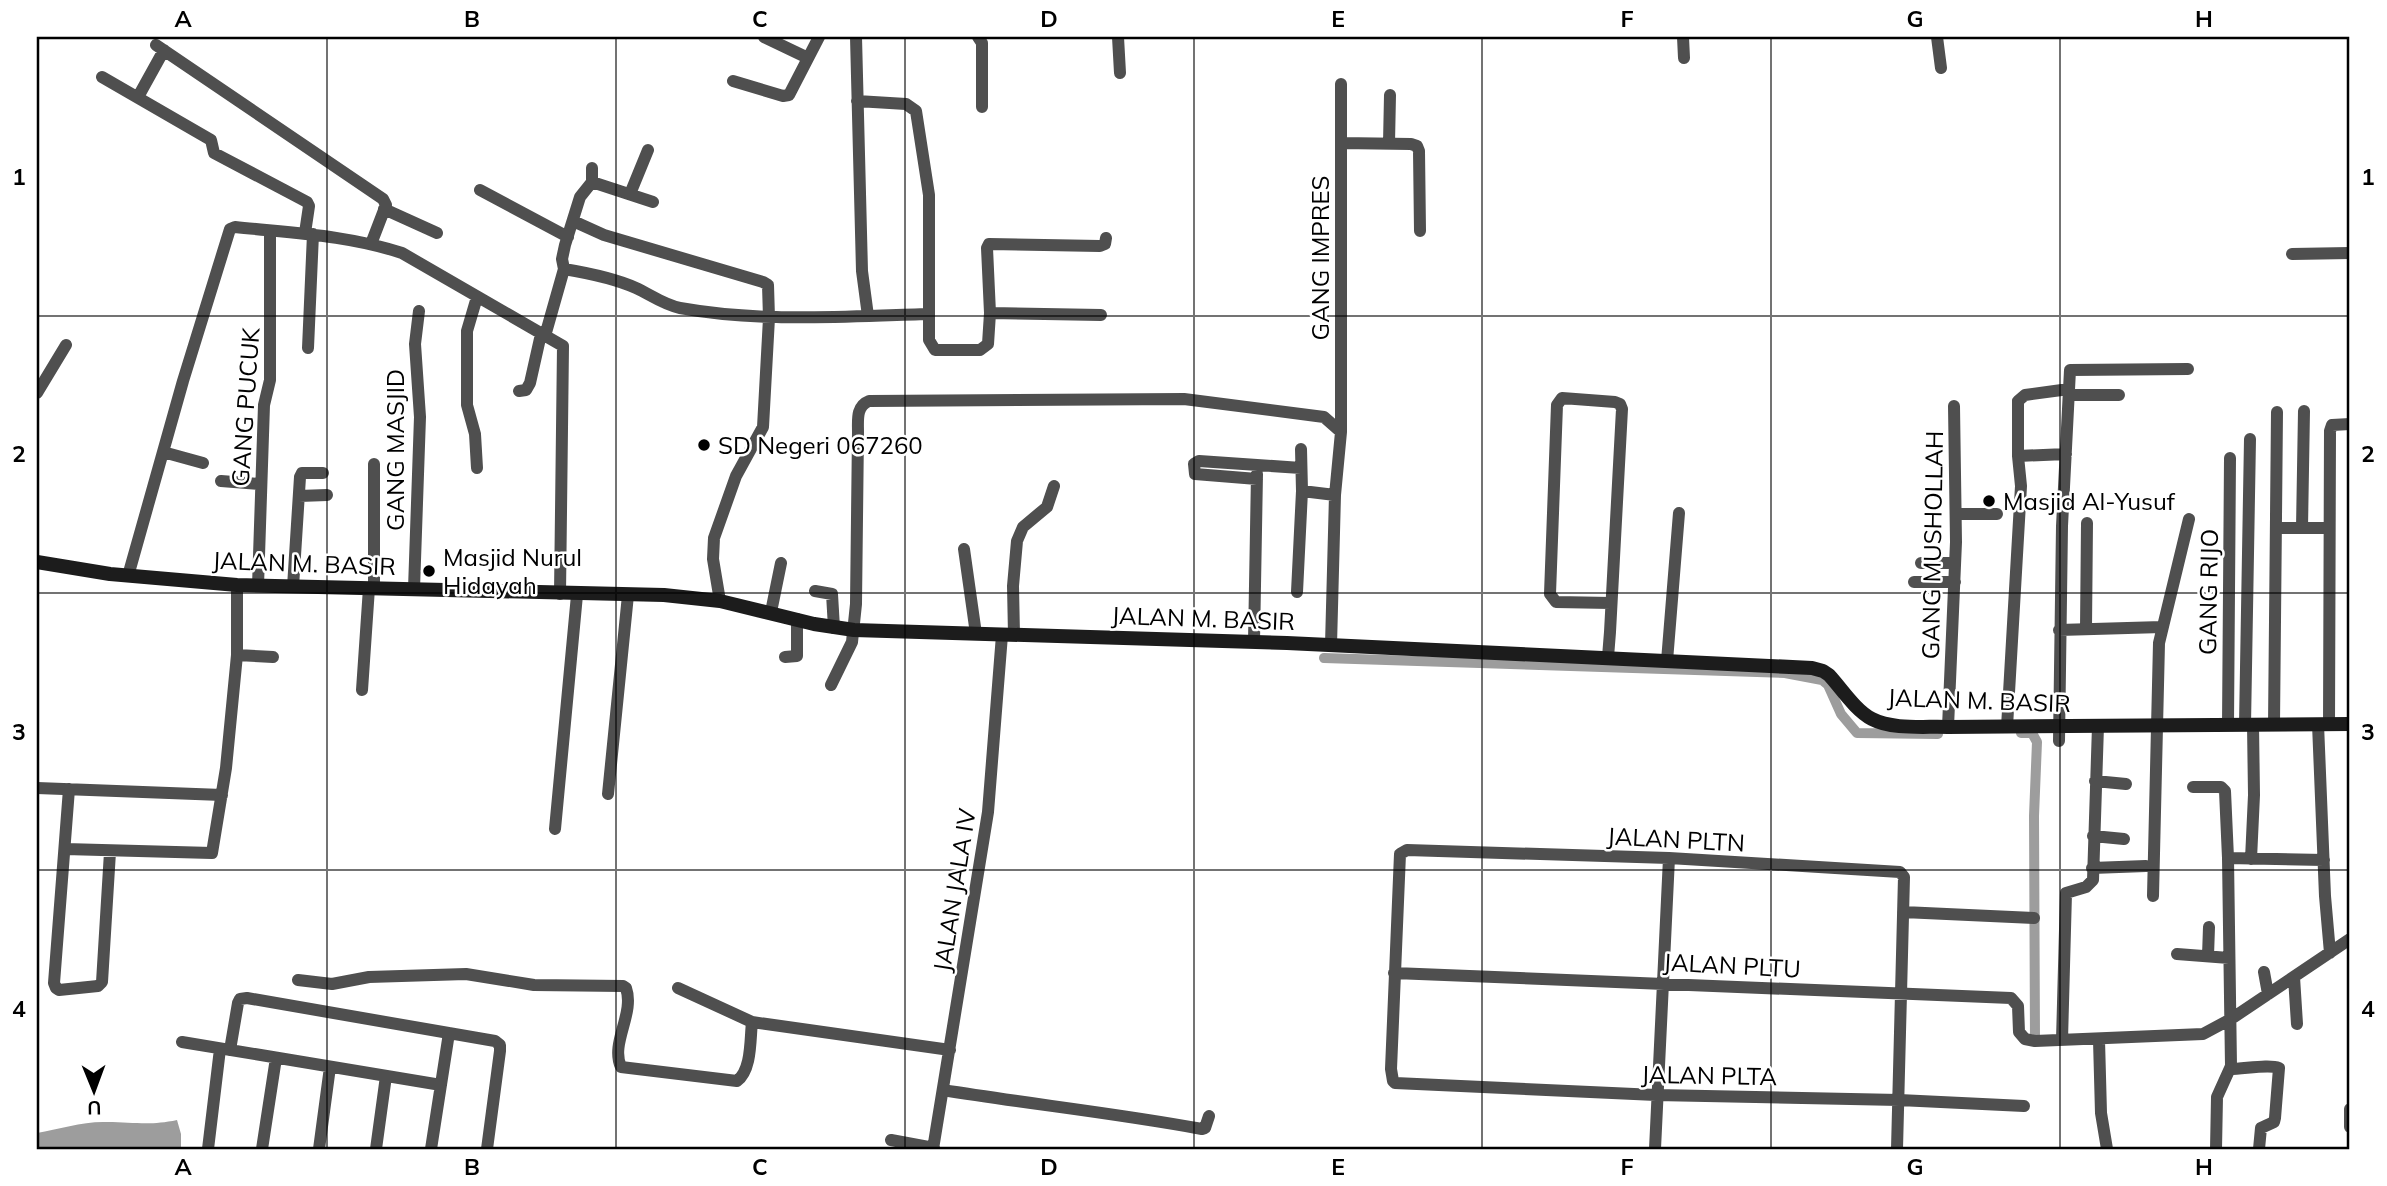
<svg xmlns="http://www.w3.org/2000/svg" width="2387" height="1186" font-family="Mulish,sans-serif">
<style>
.water{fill:#9d9d9d}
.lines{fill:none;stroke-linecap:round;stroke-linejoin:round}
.canal{stroke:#9d9d9d;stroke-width:10}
.street{stroke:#4f4f4f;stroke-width:12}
.secondary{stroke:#1c1c1c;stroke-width:14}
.grid{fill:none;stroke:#000;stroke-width:2;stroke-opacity:0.55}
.poi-dot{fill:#000;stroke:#fff;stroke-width:2.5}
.labels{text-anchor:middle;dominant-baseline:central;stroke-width:5;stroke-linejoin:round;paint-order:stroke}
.street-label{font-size:24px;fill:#000;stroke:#fff}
.poi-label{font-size:24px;fill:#000;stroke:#fff;text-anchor:start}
.neatline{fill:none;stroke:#000;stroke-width:2.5}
.grid-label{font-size:23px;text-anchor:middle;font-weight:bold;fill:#000}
</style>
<rect width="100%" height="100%" fill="#fff"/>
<!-- water -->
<path class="water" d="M177,1120L181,1134V1149H37V1133C59,1129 84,1121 107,1122C134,1122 149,1126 177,1120Z"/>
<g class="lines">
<!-- canal -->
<path class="canal" d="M1324,658L1785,673L1822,680L1828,685L1841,714L1857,733L1938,734
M2021,733H2032L2037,742L2034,816L2035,1041"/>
<!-- street -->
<path class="street" d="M764,37L808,58
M856,37L862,271L868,316
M978,37L982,43V107
M1118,37L1120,73
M1683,37L1684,58
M1937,37L1941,68
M156,45L383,199L386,205L371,244
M102,77L211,140L214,153L307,202L309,206L305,233
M733,81L783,96L789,95L819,37
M138,97L164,50
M857,101L906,104L916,111L929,195V340L935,350H980L988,344L990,313L987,248L989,244L1100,246L1105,244L1106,238
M1341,143L1411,144L1417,146L1419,151L1420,231
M1389,143L1390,95
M592,182L653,202
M480,190L568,237
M630,194L648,150
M384,209L437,233
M573,221L604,235L763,282L768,285L769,318L763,427L736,476L714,538L713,559L720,601
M2292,254L2350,253
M564,269C588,273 614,278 636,288C651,295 664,305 680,308C764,323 845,316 929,314
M990,313L1101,315
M545,336L564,269L562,259L565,245L580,197L592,182V168
M308,348L313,234
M519,391L526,390L530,383L541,334
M37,393L66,345
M2069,395H2119
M1301,449L1302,491L1335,495
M163,452L203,463
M2018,456L2066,454
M477,468L475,434L467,405V331L477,297
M1257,479L1195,474L1194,464L1199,461L1301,468
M221,481L260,484
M299,496L327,495
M1956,514H1997
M2278,528H2328
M2302,528L2304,411
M964,549L976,634
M1921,563H1955
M128,576L183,381L230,229L235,227C291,233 348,235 402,253L563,346L560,594
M1914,582H1955
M258,586L264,405L270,380V231
M293,587L300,477L302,473H323
M374,588V464
M414,589L420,417L415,344L419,311
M815,591L832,594L834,628
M1297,592L1302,491
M771,612L781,563
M2086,628L2087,523
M2059,630L2162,627
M1014,635L1013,586L1017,541L1023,527L1047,507L1054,486
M1254,641L1257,474
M1331,645L1335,495L1341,432V84
M237,655L273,657
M785,657L797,656V619
M1608,657L1610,632L1622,409L1620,404L1615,402L1562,398L1557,405L1550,594L1556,602L1611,603
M1667,661L1679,513
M831,685L852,642L856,604L858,432C858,420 856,406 869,401L1184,399L1324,417L1341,432
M362,690L369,588
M2318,724L2325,896L2330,953
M2329,724L2330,431L2332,425L2350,424
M2228,725L2230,458
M2245,725L2250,439
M2274,725L2277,412
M1948,727L1956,542L1954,406
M2007,727L2021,486L2018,456V401L2025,395L2069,389
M2059,741L2062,526L2070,370L2188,369
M2095,781L2126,784
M2193,787H2221L2225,791L2228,858
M37,788L222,795
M69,789L54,983L56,988L59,990L98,986L102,982L110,852
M608,794L628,595
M555,829L577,595
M2093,836L2124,839
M65,849L212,853L226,768L237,655V585
M2251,859L2254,795L2253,725
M2092,868L2146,866
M2153,896L2159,643L2189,519
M1903,912L2034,918
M2177,954L2229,958
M2208,956L2209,927
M2264,972L2268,994
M1394,973L2011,998L2018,1006L2019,1032L2025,1039L2035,1041L2203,1034L2231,1019L2350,939
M2294,977L2297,1024
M298,980L332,984L369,977L466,974L534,985L623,986L626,988C635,1014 610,1043 621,1067L737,1081C752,1070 750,1039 752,1022L950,1050
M678,988L752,1022
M2062,1040L2066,893L2086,887L2093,880L2098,726
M2099,1040L2101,1113L2107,1149
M182,1042L441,1085
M230,1050L238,1003L240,999L247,998L495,1041L500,1045V1051L487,1149
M2230,1069C2244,1069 2269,1064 2279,1068L2275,1118L2274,1122L2261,1128L2259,1149
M943,1090C1029,1104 1116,1113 1202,1129L1205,1128L1209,1116
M2350,1109V1127
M891,1140L934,1148
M208,1149L220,1049
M262,1149L276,1058
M319,1149L330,1067
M376,1149L386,1076
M431,1149L449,1033
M933,1149L988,812L1002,635
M1655,1149L1669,858
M1897,1149C1900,1059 1901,968 1904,877L1900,872L1669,858L1407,850L1400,854L1391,1069L1393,1081L1395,1083L1656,1095L1899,1100L2024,1106
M2216,1149L2217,1097L2231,1066L2228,858L2324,860"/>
<!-- secondary -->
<path class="secondary" d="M37,562L110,574L237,585L664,595L720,601L814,624L854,630L1287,643L1812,668L1823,671L1829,675C1842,689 1855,710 1872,719C1893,730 1925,726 1948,727L2350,724"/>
</g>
<!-- grid -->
<path class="grid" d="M327,37V1149M616,37V1149M905,37V1149M1194,37V1149M1482,37V1149M1771,37V1149M2060,37V1149M37,316H2350M37,593H2350M37,870H2350"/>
<!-- markers -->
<g class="poi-dot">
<circle cx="704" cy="445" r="7"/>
<circle cx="1989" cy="501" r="7"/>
<circle cx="429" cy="571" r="7"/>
</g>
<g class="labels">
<!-- street labels -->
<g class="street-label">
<text transform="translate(1320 258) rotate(-90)">GANG IMPRES</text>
<text transform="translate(245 407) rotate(-86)">GANG PUCUK</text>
<text transform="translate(395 450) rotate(-90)">GANG MASJID</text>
<text transform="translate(1932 545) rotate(-89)">GANG MUSHOLLAH</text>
<text transform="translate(304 563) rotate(2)">JALAN M. BASIR</text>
<text transform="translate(2208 592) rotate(-89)">GANG RIJO</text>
<text transform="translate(1203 618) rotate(2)">JALAN M. BASIR</text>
<text transform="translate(1979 700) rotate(2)">JALAN M. BASIR</text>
<text transform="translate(1676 839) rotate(3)">JALAN PLTN</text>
<text transform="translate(954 890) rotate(-81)">JALAN JALA IV</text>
<text transform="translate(1732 965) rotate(3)">JALAN PLTU</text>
<text transform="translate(1709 1075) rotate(1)">JALAN PLTA</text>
</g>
<!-- poi labels -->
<g class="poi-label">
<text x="718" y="445">SD Negeri 067260</text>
<text x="2003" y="501">Masjid Al-Yusuf</text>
<text x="443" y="557">Masjid Nurul<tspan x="443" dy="28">Hidayah</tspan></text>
</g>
</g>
<!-- border -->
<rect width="2387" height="1186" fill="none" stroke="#ffffff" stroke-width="77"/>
<!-- north arrow -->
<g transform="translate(94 1091) rotate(179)" stroke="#ffffff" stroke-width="5" paint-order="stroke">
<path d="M0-5L12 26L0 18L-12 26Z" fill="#000000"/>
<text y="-10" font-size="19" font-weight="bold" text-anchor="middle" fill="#000000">U</text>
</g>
<rect x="38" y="38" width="2310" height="1110" class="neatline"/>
<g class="grid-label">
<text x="183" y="27">A</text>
<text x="472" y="27">B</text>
<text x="760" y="27">C</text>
<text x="1049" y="27">D</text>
<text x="1338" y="27">E</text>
<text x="1627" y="27">F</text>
<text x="1915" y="27">G</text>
<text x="2204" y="27">H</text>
<text x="19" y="185">1</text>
<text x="2368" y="185">1</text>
<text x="19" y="462">2</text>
<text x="2368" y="462">2</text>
<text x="19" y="740">3</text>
<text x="2368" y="740">3</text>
<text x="19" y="1017">4</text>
<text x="2368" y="1017">4</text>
<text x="183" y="1175">A</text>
<text x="472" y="1175">B</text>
<text x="760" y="1175">C</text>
<text x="1049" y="1175">D</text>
<text x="1338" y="1175">E</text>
<text x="1627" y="1175">F</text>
<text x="1915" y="1175">G</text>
<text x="2204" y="1175">H</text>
</g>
</svg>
